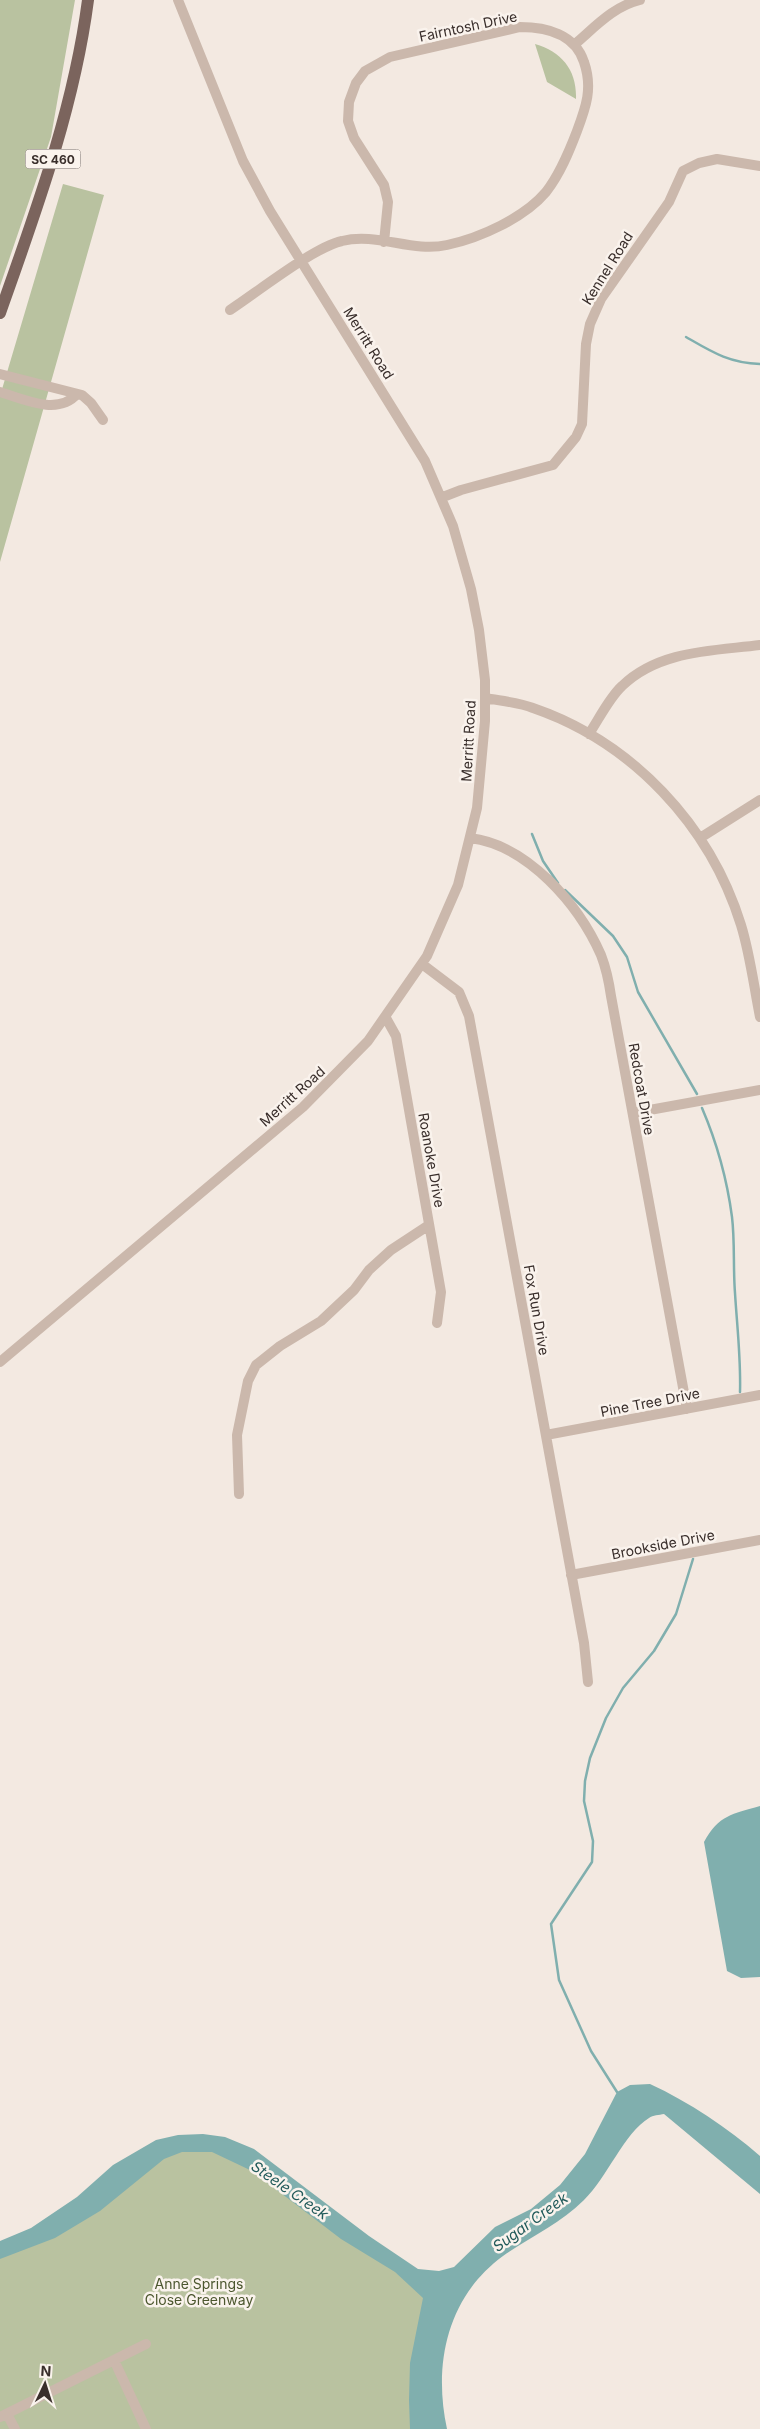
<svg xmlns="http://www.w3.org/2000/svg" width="760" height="2429" font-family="Inter,sans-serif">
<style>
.green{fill:#b9c2a0}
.water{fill:#80afae}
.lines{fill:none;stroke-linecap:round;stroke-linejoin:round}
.stream{stroke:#80afae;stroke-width:2.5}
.street{stroke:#cbb8ac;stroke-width:10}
.primary{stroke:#7b645d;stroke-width:12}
.labels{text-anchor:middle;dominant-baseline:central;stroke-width:5;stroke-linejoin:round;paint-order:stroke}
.shield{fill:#faf3ed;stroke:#736965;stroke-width:1}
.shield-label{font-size:12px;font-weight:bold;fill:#392e2b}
.street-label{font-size:14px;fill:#392e2b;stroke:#faf3ed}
.park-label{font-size:14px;fill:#4c572f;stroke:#faf3ed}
.water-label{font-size:15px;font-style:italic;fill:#215a5a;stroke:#faf3ed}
</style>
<rect width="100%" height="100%" fill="#f3e9e1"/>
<!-- green -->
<path class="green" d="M0,0H75L51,137L0,286Z
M535,44C562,52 577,70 576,99L547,82Z
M63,184L104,195L0,562V396Z
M211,2143L434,2286L429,2429H0V2250L143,2161Z"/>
<!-- water -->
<path class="water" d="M760,1806V1977L741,1978L727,1971L704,1842C719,1815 732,1814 760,1806Z
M650,2084C689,2102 728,2128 760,2156V2194L664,2114C659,2115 653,2115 649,2118C624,2133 607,2178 584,2200C560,2224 530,2237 503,2256C447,2297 433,2364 447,2429H410L409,2400L410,2363L423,2298L395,2272L341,2239L252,2171L212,2152H182L164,2159L100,2211L55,2238L0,2259V2241L31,2228L77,2197L113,2165L156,2140L178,2135L203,2134L225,2137L254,2149L369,2236L418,2269L439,2271L454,2267L495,2227L531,2209L560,2185L585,2154L617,2092L630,2085Z"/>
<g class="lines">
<!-- stream -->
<path class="stream" d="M686,337C712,352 729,363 760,364
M532,834L543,861L558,883
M565,890L613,936L627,957L638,992L697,1094
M702,1108C717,1143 727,1179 732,1217C735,1242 733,1268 735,1293C737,1326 741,1358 740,1392
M617,2092L591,2051L559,1980L551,1924L592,1862L593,1841L584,1801L585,1781L590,1758L606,1718L623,1688L654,1651L676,1614L693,1559"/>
<!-- street -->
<path class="street" d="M575,44C595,27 614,6 640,0
M230,310C256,293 314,247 342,241C377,232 412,253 447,245C480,238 524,218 546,192C560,174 569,152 577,131C586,107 593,88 584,62C575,34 546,27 520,27L390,57L365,71L356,83L349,102L348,121L354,138L384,185L388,202L384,242
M0,374L82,395L91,403L103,420
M0,392C23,399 58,416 77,394
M443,497L461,490L553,465L576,437L582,424L586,344L590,324L601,299L669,202L683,171L699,163L717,159L760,166
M485,698C501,701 518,702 533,708C632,742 710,825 741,925C750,954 754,987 760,1017
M589,734C599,719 609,698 622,686C659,650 713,651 760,645
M470,838C528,845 579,905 601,955C606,968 609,982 611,996L687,1409
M700,838L760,800
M422,964L459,992L469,1016L584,1643L588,1682
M386,1018L396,1036L441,1292L437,1323
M633,1113L760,1090
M0,1362L303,1107L368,1041L427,956L458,885L477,808L485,721V680L479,630L471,589L453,526L425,461L270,211L243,161L178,0
M546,1435L760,1395
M239,1494L237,1435L248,1381L256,1365L280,1346L321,1321L354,1290L369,1270L391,1250L429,1225
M571,1575L760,1540
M114,2360L146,2429
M7,2414L15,2429
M0,2417L146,2344"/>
<!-- primary -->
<path class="primary" d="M0,313C36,211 74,108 88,0"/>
</g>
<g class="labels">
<!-- shield labels -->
<rect class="shield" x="25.5" y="149.5" width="55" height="19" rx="4"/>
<g class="shield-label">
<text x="53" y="159">SC 460</text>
</g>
<!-- street labels -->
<g class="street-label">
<text transform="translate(468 26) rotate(-12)">Fairntosh Drive</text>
<text transform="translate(607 268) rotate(-58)">Kennel Road</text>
<text transform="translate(369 343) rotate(58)">Merritt Road</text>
<text transform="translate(468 741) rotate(-87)">Merritt Road</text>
<text transform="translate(642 1089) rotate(80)">Redcoat Drive</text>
<text transform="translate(292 1096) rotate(-42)">Merritt Road</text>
<text transform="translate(432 1160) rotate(80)">Roanoke Drive</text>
<text transform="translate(537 1310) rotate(80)">Fox Run Drive</text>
<text transform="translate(650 1402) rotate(-11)">Pine Tree Drive</text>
<text transform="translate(663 1544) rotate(-11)">Brookside Drive</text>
</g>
<!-- park labels -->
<g class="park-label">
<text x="199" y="2283">Anne Springs<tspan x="199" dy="16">Close Greenway</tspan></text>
</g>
<!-- water labels -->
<g class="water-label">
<text transform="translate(290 2190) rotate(35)">Steele Creek</text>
<text transform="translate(530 2222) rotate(-36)">Sugar Creek</text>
</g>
</g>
<!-- north arrow -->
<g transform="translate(45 2384) rotate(4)" stroke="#faf3ed" stroke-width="4" paint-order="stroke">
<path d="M0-4L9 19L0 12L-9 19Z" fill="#392e2b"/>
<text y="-8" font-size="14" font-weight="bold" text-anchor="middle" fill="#392e2b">N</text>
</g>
</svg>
